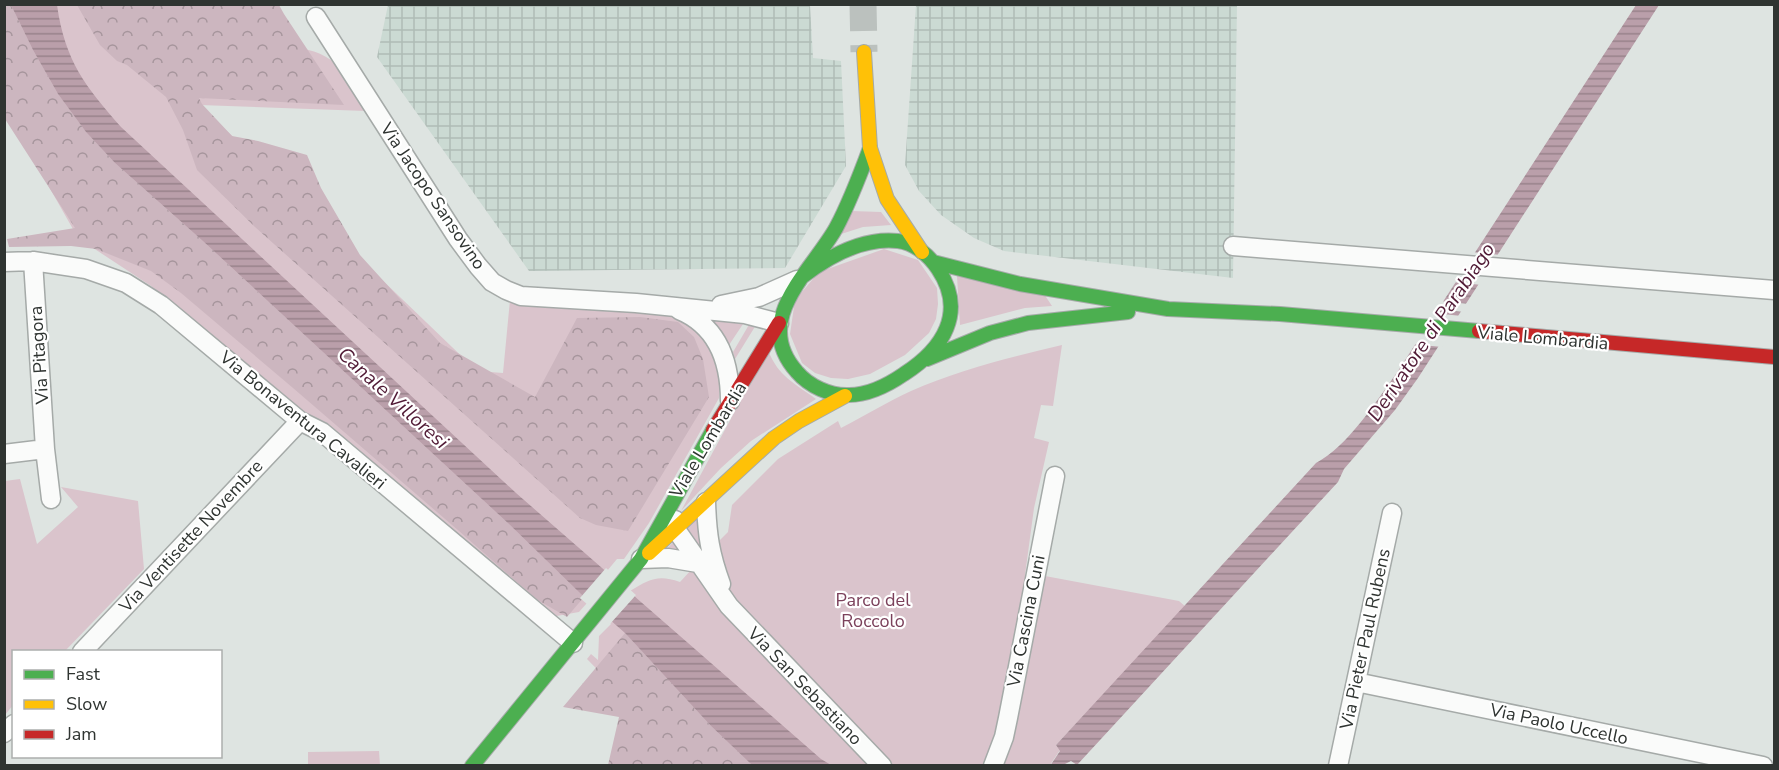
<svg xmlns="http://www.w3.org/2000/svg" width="1779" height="770" font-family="'Nunito Sans',sans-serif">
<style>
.industrial{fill:url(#industrial-grid)}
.green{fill:#dac4cc}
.forest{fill:url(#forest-crowns)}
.water{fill:url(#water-rules)}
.pier{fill:#dee4e1}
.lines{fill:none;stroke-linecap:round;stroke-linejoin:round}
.secondary-tunnel{stroke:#bbc1be;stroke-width:27;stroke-dasharray:27 14;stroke-linecap:butt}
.street-casing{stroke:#a5aaa8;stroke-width:21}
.fast-casing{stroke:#a5aaa8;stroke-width:16}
.slow-casing{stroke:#a5aaa8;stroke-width:16}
.jam-casing{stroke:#a5aaa8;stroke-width:16}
.street{stroke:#fafbfa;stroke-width:18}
.fast{stroke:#4caf50;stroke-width:14}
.slow{stroke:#ffc107;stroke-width:14}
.jam{stroke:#c62828;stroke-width:14}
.labels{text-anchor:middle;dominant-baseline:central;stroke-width:4.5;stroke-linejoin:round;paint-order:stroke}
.street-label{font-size:18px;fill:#2f3431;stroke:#fff}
.park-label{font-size:18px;fill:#7b415b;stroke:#fff}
.water-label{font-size:20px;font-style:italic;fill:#501a35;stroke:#fff}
</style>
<defs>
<pattern id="industrial-grid" width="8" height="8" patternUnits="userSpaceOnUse" patternTransform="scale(1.5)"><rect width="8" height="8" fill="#cbdad3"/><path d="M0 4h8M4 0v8" fill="none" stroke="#afbcb6"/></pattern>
<pattern id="forest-crowns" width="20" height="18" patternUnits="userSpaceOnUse" patternTransform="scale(1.5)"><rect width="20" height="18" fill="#ccb6bf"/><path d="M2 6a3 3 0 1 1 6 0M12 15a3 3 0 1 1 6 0" fill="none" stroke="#a6959c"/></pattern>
<pattern id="water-rules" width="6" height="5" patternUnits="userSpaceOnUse" patternTransform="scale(1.5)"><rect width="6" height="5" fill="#ba9faa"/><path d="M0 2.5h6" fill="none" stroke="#98828b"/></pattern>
</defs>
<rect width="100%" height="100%" fill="#dee4e1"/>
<!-- industrial -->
<path class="industrial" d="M388,5H810L813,58L841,61L846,166L785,268L529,271L377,57Z
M916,5H1237L1233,278L1004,251L974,238L941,215L919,191L905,165Z"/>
<!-- green -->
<path class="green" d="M4,5H269L300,48C342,56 346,77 366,111L200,105L477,371L503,373L510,300C545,304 580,307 615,310C639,312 666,312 687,323C713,336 723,372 719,398L649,523L624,559H617L607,571L630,591C649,580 657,574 680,582L692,569L654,562L698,517L705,555L728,532L732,505L778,459L838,421L841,428C864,416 887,402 911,391C959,370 1011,357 1062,345L1053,406L1041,405L1034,438L1049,442L1034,508L1025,575L1045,576L1179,601L1186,607L1056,745L1060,750L1050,765H691L587,659L591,654L598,660L599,636L611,624L587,603L579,612L551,617L382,481L268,382L151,286L78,238L5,109Z
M851,211L881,212L891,225L863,227L838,235Z
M884,249L918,260L937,288L938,304L936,319L929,333L905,355L870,374L848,379L831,378L815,373L802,363L790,334L795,300L819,272Z
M957,276L1044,294L1052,306L1025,308L960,325Z
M709,318L745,321L727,348C725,335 718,327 709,318Z
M750,323L756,325L735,359L733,352Z
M768,350C778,376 794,383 816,399L751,441L721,468L681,511Z
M20,479L37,544L78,507L61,487L138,501L144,569L65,651L14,652L13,705L5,715V481Z
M379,751L380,765H308V752Z"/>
<!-- forest -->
<path class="forest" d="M5,5H11L33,50L58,94L86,132L115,163L204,242L510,525L584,597L567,617L536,599L459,531L293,388L181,293L151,271L96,249L71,246L9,247L7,239L75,228L5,119Z
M77,5H279L284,14L344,105L199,98L202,104L232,136L258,141L307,155L321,188L360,255L440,343L535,397L577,318L640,317L678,322L694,337L703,359L709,397L628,531L596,525L580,518L255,227L197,170L183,130L166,97L127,65L117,61L100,45Z
M625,633L711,726L752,765H608L619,717L563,707Z"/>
<!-- water -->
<path class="water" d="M11,5H57C65,61 85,86 121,127L516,493L821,759L831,765H752L711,726L625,633L584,597L510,525L204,242L115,163L86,132L58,94L33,50Z
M1636,5H1659L1418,378L1395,410L1344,469L1338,482L1077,765L1071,761L1063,765L1050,766L1060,751L1056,745L1316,463C1348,446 1375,403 1396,374Z"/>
<!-- pier -->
<path class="pier" d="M1471,252L1501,255L1482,285L1452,282Z
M1439,301L1470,304L1464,312L1434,309Z
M1432,313L1462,316L1442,347L1412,344Z
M606,568L636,595L610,624L580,598Z"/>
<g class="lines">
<!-- secondary-tunnel -->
<path class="secondary-tunnel" d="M863,4L864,52"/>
<defs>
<path id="street" d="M316,17L458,239L478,266L492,282L506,290L521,296L636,303L745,314L779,323
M1233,246L1774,290
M33,261L45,449L51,499
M4,262L33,261L86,269L126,283L161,305L300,421L322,432L573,643
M721,305L759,297L797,280
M679,310C718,326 730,362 730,401
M4,454L45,449
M706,502C707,534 710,554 721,584
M675,520L677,531L729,606L882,766
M641,559L668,558L698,563
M82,652L300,421
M1356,682L1763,766
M4,733L14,724
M993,766L1004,737L1008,718L1055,476
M1338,766L1392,513"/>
<path id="fast" d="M933,262L1020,284L1168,309L1280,314L1479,331
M802,277C829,256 862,237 898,241C914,243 929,255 938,269C967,312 943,349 904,374C888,385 869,395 849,395C830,396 809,386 797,372C750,320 812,271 836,228C850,202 860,175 870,148
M927,359L990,333L1028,323L1128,312
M472,766L641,559L713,430"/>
<path id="slow" d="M864,52L870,148L887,199L922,252
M649,553L774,438L799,421L845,396"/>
<path id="jam" d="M1479,331L1774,357
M713,430L779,323"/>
</defs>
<!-- street casing -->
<use href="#street" class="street-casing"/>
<!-- fast casing -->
<use href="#fast" class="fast-casing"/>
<!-- slow casing -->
<use href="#slow" class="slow-casing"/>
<!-- jam casing -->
<use href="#jam" class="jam-casing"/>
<!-- street -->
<use href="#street" class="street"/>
<!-- fast -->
<use href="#fast" class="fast"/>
<!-- slow -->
<use href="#slow" class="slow"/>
<!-- jam -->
<use href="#jam" class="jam"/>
</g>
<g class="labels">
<!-- street labels -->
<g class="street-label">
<text transform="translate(433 196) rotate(56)">Via Jacopo Sansovino</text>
<text transform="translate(1543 338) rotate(5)">Viale Lombardia</text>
<text transform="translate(39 355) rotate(-94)">Via Pitagora</text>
<text transform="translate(303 420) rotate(39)">Via Bonaventura Cavalieri</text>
<text transform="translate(708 440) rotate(-59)">Viale Lombardia</text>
<text transform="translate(191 536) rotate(-47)">Via Ventisette Novembre</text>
<text transform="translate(1026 621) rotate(-79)">Via Cascina Cuni</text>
<text transform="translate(1365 639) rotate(-78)">Via Pieter Paul Rubens</text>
<text transform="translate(805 686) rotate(46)">Via San Sebastiano</text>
<text transform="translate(1559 724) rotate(12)">Via Paolo Uccello</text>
</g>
<!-- park labels -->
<g class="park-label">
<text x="873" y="600">Parco del<tspan x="873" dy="21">Roccolo</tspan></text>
</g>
<!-- water labels -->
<g class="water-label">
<text transform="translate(1431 332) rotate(-56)">Derivatore di Parabiago</text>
<text transform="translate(393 398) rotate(42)">Canale Villoresi</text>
</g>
</g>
<!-- border -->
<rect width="1779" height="770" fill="none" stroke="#2f3431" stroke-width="12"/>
<!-- legend -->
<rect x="12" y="650" width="210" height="108" fill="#ffffff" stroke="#acaead" stroke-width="1.5"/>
<rect x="24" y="670" width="30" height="9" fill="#4caf50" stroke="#acaead" stroke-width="1.5"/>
<text x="66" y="680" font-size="18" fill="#2f3431">Fast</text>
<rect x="24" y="700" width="30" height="9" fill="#ffc107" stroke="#acaead" stroke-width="1.5"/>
<text x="66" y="710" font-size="18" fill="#2f3431">Slow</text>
<rect x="24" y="730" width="30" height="9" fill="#c62828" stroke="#acaead" stroke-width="1.5"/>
<text x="66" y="740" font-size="18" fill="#2f3431">Jam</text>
</svg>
